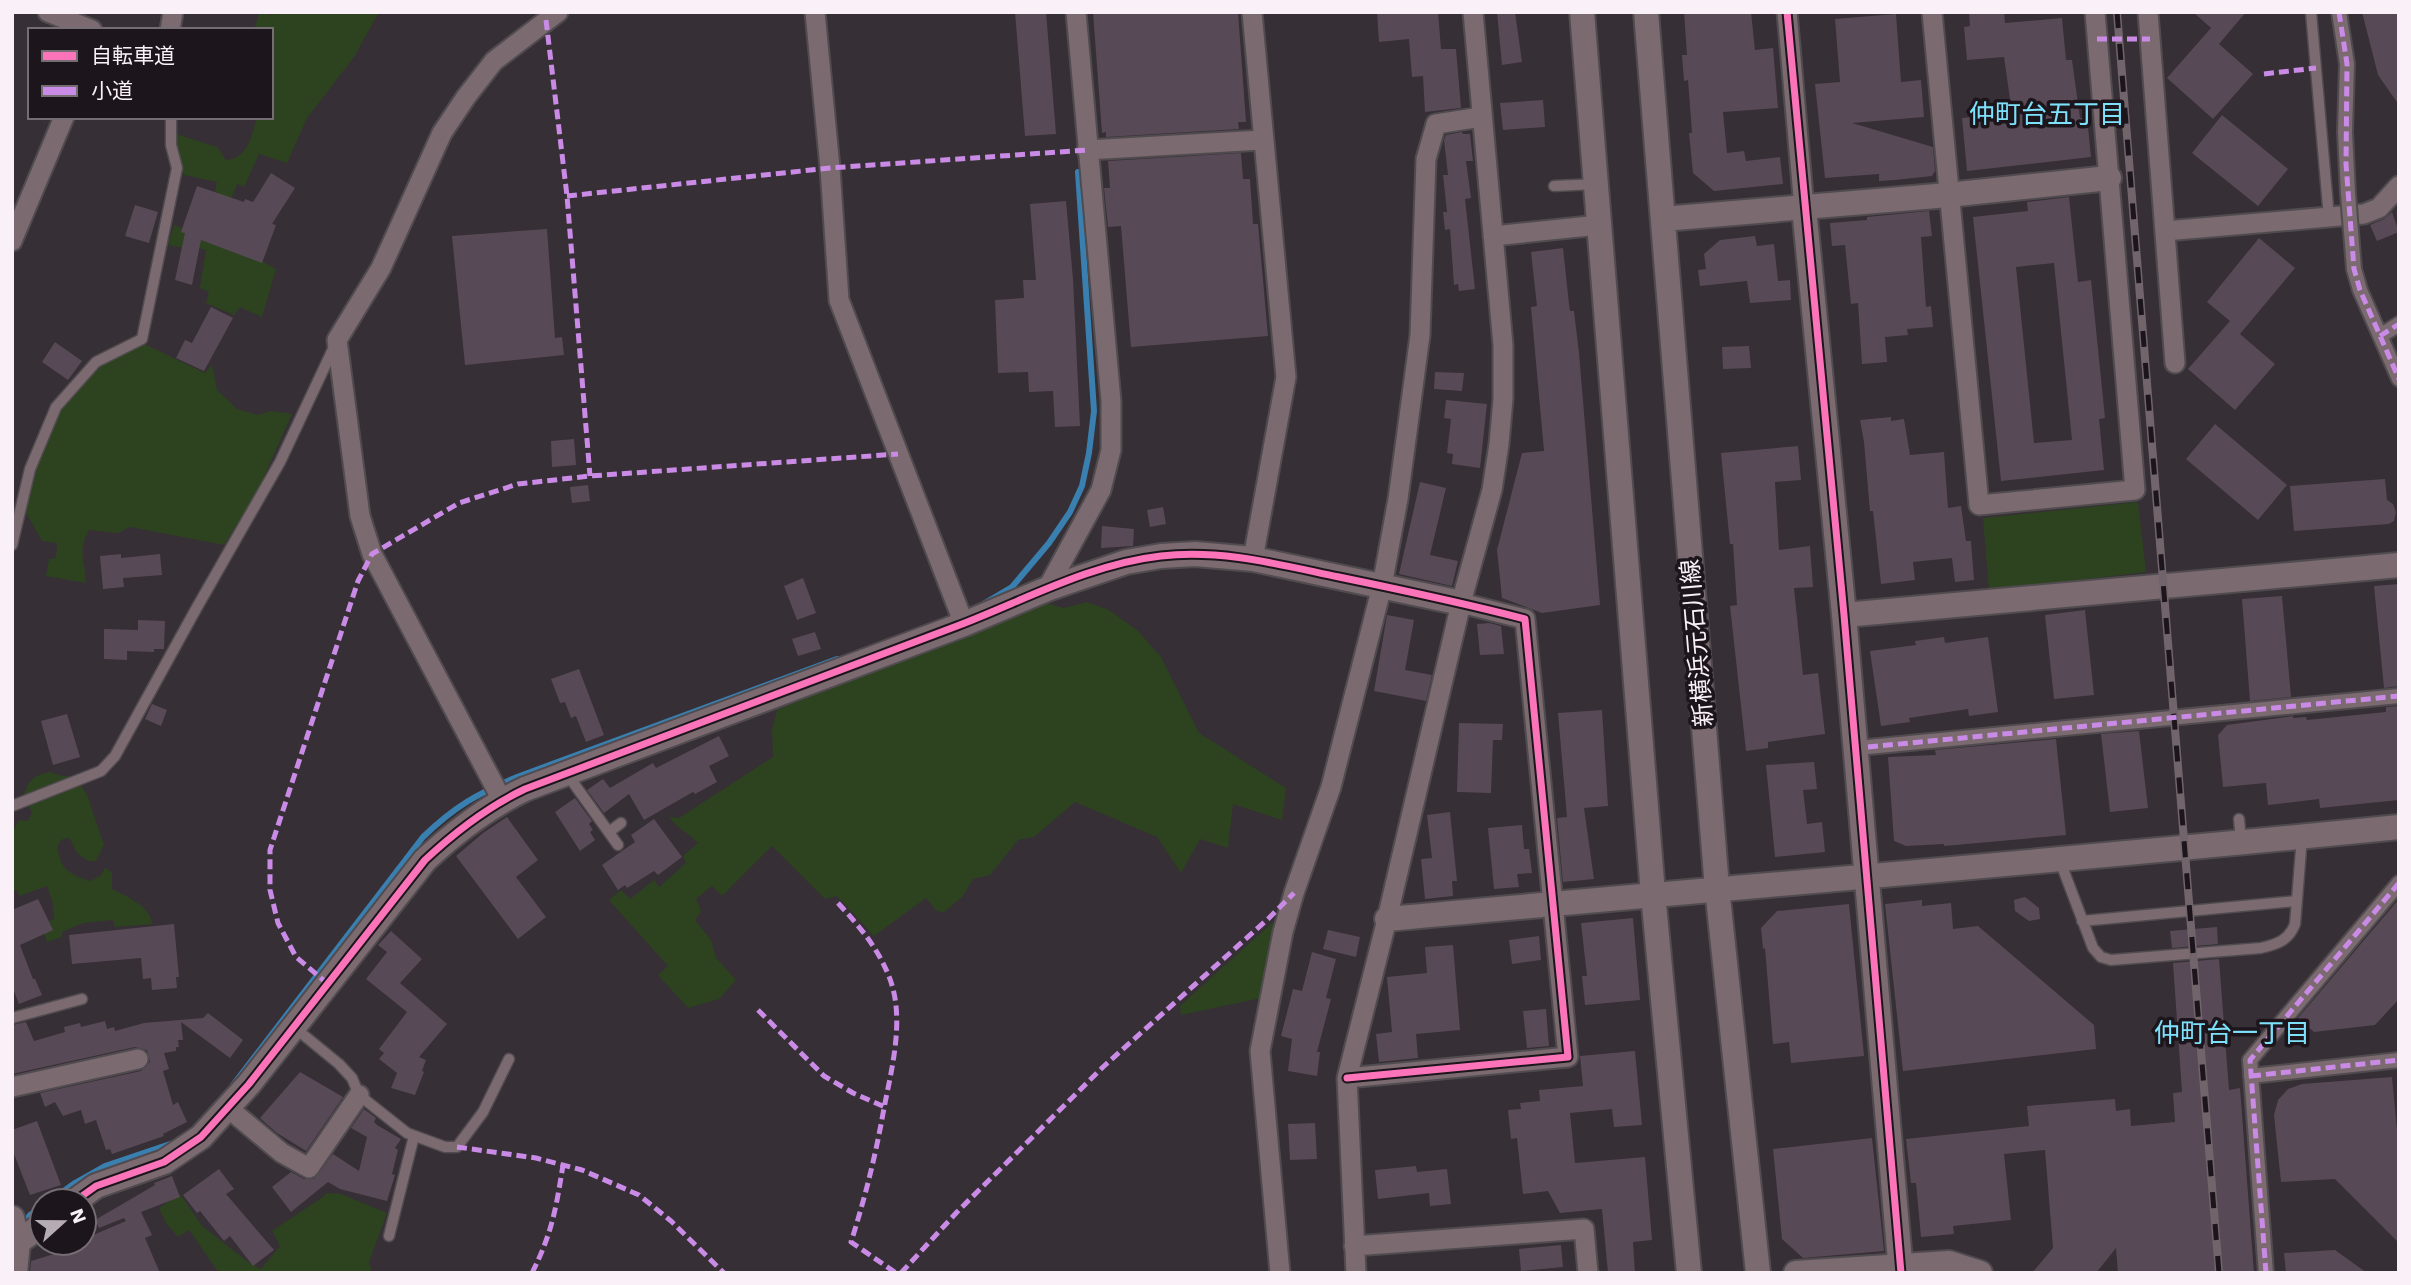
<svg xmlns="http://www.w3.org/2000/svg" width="2411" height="1285" font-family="'Work Sans','Noto Sans JP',sans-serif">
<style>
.green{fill:#2d4320}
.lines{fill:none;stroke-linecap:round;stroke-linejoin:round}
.stream{stroke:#397fb0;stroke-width:6}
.building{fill:#584956;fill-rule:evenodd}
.service-casing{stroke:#504b4f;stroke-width:13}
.pedestrian-casing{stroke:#504b4f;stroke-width:18}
.minor-casing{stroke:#504b4f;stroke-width:23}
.tertiary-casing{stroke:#504b4f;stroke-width:28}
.service{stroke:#7b6a6f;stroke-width:10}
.pedestrian{stroke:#7b6a6f;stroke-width:14}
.minor{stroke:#7b6a6f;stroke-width:19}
.tertiary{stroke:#7b6a6f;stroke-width:24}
.rail-casing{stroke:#71656b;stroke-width:8}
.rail{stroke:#1c161c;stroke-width:5;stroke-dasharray:16;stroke-linecap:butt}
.pedestrian-bridge-casing{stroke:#504b4f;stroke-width:18;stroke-linecap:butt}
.pedestrian-bridge{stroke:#7b6a6f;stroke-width:14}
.quiet{stroke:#ca8be6;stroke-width:5;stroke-dasharray:10 5;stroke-linecap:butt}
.cycleway-casing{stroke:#1c161c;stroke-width:11}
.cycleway{stroke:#fb73b8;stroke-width:7}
.labels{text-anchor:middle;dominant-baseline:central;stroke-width:7;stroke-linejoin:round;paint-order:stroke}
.street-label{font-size:24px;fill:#f9f0f8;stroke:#1c161c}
.neighbourhood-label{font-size:26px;fill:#7ee1fc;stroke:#1c161c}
</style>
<rect width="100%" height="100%" fill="#362f35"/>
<!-- green -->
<path class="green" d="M274,12H379L354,57L307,118L287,163L259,154L244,187L237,184L217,235L276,269L262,317L240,307L234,315L206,303L209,292L200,288L206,250L190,246L189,249L168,245L174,225L201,236L208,231L217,182L184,175L176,144V134L217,147L226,160C248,159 252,134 257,117H271V30H254L259,13L272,15Z
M142,343L205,373L212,365L217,390L237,409L258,415L271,411L292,414L257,492L224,545L130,527L118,533L89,530C77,552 85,560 86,583L46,576L49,559L56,558L57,543L42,541L22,506L24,500H29L32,484L23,482L62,404L105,363Z
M2138,502L2146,572L1989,591L1983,518Z
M1041,602L1064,608L1087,602L1109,610L1138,631L1161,657L1199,733L1286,788L1282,820L1233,804L1228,848L1200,839L1181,873L1157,837L1075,802L1034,837L1018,840L990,875L973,879L963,896L943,913L936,910L926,898L874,936L837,896L825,899L772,846L722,896L712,886L696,899L701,911L695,920L711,940L716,958L736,980L719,999L688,1008L658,975L668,966L609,900L621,890L630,899L654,880L659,887L686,863L683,856L698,843C688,832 677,829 669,817L679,818L773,757L772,729L777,710Z
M49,772L62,776L76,777L87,795L104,845L96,861H88L77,853L70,839L66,838L61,840L57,847C62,871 68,873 90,881L100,876L105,868L112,872V889C127,897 150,905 152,924L115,927L113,920L83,923L62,932V937L47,942L41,925L54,919L53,904L47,886L19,896L17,890L12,891V832L19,820L28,821L32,813L24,794C29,779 34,776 49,772Z
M1272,923L1277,926L1267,960L1261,998L1181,1015L1180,1006Z
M326,1193L341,1194L387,1213L369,1262L372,1273H219L189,1230L178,1237L166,1223L159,1208L180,1194L202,1226L248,1262L261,1269L280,1246L272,1231L323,1197Z"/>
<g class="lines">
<!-- stream -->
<path class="stream" d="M985,603L1012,587L1049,543L1070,512L1082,486L1089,453L1094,411L1078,172
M233,1085L423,837C455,806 477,794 517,777L837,659
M50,1201L75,1183L105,1166L173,1143
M22,1227L30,1215L42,1207"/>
</g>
<!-- building -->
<path class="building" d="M1015,12H1046L1056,134L1025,136Z
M1093,12H1238L1246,122H1238L1239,129L1106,137V132L1102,133Z
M1377,12H1438L1441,49H1456L1461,108L1425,112L1423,76L1412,77L1409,39L1379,42Z
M1497,12H1515L1522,62L1502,65Z
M1684,12H1751L1755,50L1773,48L1778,108L1723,112L1727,153L1744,151L1746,161L1780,157L1783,184L1714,191L1693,173L1689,133H1692L1688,80L1684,81L1682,55H1687Z
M1969,12H2004L2005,23L2062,18L2066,60H2072L2080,118H2087L2091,157L1967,171L1962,118L2012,113L2004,57L1967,60L1964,27L1970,26Z
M2193,12H2246L2219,44L2253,74L2213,119L2167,78L2211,28Z
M2362,12H2399V105L2378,75Z
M1896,14L1901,82L1921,80L1924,117L1852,123L1933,147L1935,171L1932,176L1895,180L1879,181V174L1825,178L1815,84L1840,82L1835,19Z
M1543,100L1545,127L1503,130L1500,103Z
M2222,115L2288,169L2258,206L2192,153Z
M1462,132L1463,134H1470L1473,161H1466L1471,198L1465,199L1475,289L1459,291L1458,284L1454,285L1450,229L1445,230L1443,212H1447L1443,175H1448L1444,140L1446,135Z
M1241,153L1243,179H1250L1253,224H1258L1268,336L1131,347L1121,226L1108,227L1104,188H1110L1108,161Z
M271,173L295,188L272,224L276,225L262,263L201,240L192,285L175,280L185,233L181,232L197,186L244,202L245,199L253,202Z
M2069,197L2078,282L2091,280L2105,418L2099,419L2104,470L2001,481L1973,217L2028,211L2027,202ZM2054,263L2072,440L2034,443L2016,267Z
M1066,201L1073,279L1080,426L1055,427L1053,391L1029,392L1028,372L998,373L995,300L1024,298L1023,280H1036L1030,204Z
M135,205L158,212L149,243L125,236Z
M1929,211L1932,236L1921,237L1926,307L1931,306L1933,327L1907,329L1908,335L1885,337L1887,362L1862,364L1858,303L1851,304L1845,245L1832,246L1830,223L1867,220V217Z
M2392,212L2399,232L2377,241L2370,225L2384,219Z
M547,229L555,338L562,337L564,355L465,365L452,236Z
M1755,236L1757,246L1774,244L1778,281L1790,280L1791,300L1750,303L1747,281L1700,286L1698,270L1706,269L1704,254L1720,240Z
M2259,238L2295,268L2240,334L2275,364L2235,410L2188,369L2230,321L2207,302Z
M1563,248L1569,304L1570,311H1574L1579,353L1600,605L1542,613L1502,598L1497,550L1522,453L1544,451L1531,307L1537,306L1531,252Z
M211,307L233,318L204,371L176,358L185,340L192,343Z
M55,342L82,361L68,380L42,362Z
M1749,346L1751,368L1723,369L1722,347Z
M1435,372L1464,373L1462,391L1434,389Z
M1446,400L1487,404L1480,468L1452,464L1453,454L1447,453L1451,419L1444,418Z
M1891,417V421L1904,419L1910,455L1944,452L1948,508L1961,506L1966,541H1971L1974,580L1955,582L1952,558L1913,562L1915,580L1881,584L1873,511H1870L1864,442L1860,420Z
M2215,424L2287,485L2258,520L2186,459Z
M574,439L576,465L552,467L551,441Z
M1798,446L1801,480L1775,482L1779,550L1810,546L1813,587L1794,588L1803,675L1818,673L1825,734L1768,742V748L1746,751L1730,606L1737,605L1733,544H1730L1721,453Z
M2385,479L2387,500L2393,504L2396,512L2394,521L2389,524L2294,531L2290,486Z
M1420,482L1446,488L1430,555L1458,561L1452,586L1399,574Z
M588,485L590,501L572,503L570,487Z
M1163,507L1166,524L1150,527L1147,510Z
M1102,526L1134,529L1133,546L1101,548Z
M121,554V558L160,554L162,575L123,578L124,587L103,589L100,556Z
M803,578L816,613L797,620L784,586Z
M2399,584V686L2384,688L2374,586Z
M2282,596L2291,697L2250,701L2242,599Z
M2085,610L2094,695L2054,699L2045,615Z
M1387,615L1414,620L1405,670L1432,675L1426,701L1374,691Z
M138,620L165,621L164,649H154V652L127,651V660L104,659V629L138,630Z
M1489,623L1501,626L1504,654L1480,655L1477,624Z
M815,632L821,649L798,656L792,639Z
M1944,637L1945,643L1988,637L1998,712L1969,716L1968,709L1909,718L1910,722L1881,726L1870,651L1916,645L1915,641Z
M579,669L604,735L586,742L576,716L571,718L565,702L560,703L551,679Z
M152,704L167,710L161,726L145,719Z
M2399,706V800L2320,808L2319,799L2268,805L2266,783L2223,787L2218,735L2227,725L2293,716V718L2306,717L2307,720L2386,712V707Z
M1602,710L1608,806L1584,808L1594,879L1563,882L1557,818L1567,817L1558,713Z
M67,714L80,757L53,765L41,721Z
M1459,723L1503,724L1502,740H1493L1491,793L1457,792Z
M2139,731L2148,808L2110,812L2101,734Z
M719,736L729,756L709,766L717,782L695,794L693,792L644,820L629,794L604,813L587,790L603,779L610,788L653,763L656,768Z
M2056,739L2066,835L1944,846V844L1906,846L1894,841L1888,757L1936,755L1935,750Z
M1814,762L1817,789L1803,790L1807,824L1822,822L1825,852L1775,857L1766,765Z
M575,798L592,821L589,824L593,830L590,832L595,840L580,851L555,812Z
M1450,812L1457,881H1452L1453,896L1425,899L1421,859L1432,858L1427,815Z
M507,817L538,860L516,877L546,917L518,939L456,856L483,833Z
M654,819L682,857L658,875L654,871L627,888L625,885L618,890L602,865L635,842L631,835Z
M1522,825L1524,849H1529L1532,873L1517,874L1519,887L1494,889L1488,828Z
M2025,897L2039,908L2040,919L2029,921L2015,911L2014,900Z
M38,899L53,930L20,945L33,979H35L42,995L19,1004L12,986V910Z
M2399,899V999L2375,1025L2314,1032L2298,1018Z
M1922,900V906L1951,903L1953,929L1978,926L2094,1025L2096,1049L1903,1071L1885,904Z
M1849,904L1864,1056L1791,1063L1789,1042L1773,1044L1765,948L1763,949L1761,928L1777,911Z
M1633,918L1640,1000L1585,1005L1582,976H1587L1581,923Z
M174,924L179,977H176L177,988L152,990L151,978L143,979L141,958L72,964L69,935Z
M2217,927L2218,944L2172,948L2170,931Z
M1328,930L1360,937L1356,957L1323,949Z
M391,931L422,959L400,983L447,1024L419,1057L426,1060L422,1071L424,1072L415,1095L391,1088L397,1073L379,1059L384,1053L379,1049L407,1012L366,979L387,952L378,945Z
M1539,936L1541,960L1512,964L1509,940Z
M1453,945L1460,1030L1416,1034L1418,1058L1379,1062L1376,1034L1392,1032L1387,977L1427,973L1425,947Z
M1312,952L1336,959L1326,998L1331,999L1317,1052H1320L1317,1076L1288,1071L1292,1039L1281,1036L1293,989L1302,991Z
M2219,959L2229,1090L2240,1088L2254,1273H2118L2116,1248L2096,1273H2032L2053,1248L2045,1150L2004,1154L2011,1220L1953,1226L1954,1234L1921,1237L1916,1183H1911L1906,1139L2029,1126L2027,1106L2115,1099L2116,1111L2130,1109L2131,1126L2175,1122L2173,1093L2182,1092L2173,963Z
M1546,1009L1549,1046L1527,1048L1523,1011Z
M208,1013L243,1040L230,1058L181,1022L183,1040H178L179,1047H176V1051L164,1053L169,1069L163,1071L173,1105L178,1102L187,1122L163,1134L164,1136L112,1154L110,1149L106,1150L96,1120L85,1124L81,1110L63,1116L55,1102L45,1107L40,1093L141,1071L150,1062L147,1050L135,1047L12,1074V1025L26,1022L34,1041L65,1032L64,1027L80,1023L81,1027L105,1021L107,1029L114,1027L115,1031L144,1023L203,1018Z
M1635,1051L1642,1125L1614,1127L1612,1109L1570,1113L1575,1163L1645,1157L1652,1240L1633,1242L1635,1273H1608L1602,1209L1560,1213L1548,1191L1523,1194L1517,1138L1511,1139L1508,1110L1521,1109L1520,1103L1540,1101L1539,1090L1583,1086L1580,1056Z
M300,1072L343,1097L306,1151L277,1133L260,1118Z
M2392,1077L2399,1152V1243L2335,1179L2281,1182L2274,1115L2278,1100L2288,1089L2302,1084Z
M364,1109L376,1118L374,1122L377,1125L401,1139L395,1148L398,1150L392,1174L395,1175L387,1201L340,1189L328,1182L291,1212L272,1187L291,1172L304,1179H314L333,1154L359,1171L367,1137L351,1128Z
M37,1121L61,1185L30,1195L12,1149V1130Z
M1315,1123L1317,1159L1290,1160L1288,1124Z
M1872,1138L1884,1251L1803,1258L1782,1239L1773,1149Z
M1416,1166L1417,1172L1447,1169L1451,1204L1430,1206L1429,1193L1378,1199L1375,1170Z
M219,1169L234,1189L226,1194L274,1250L253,1266L230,1236L224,1241L200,1211L197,1213L183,1195Z
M172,1176L180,1197L141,1212L152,1235L145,1238L160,1273H30L31,1261L77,1247L75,1243H84V1239L126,1221L124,1218L99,1228L95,1220L155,1185L154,1183Z
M1561,1245L1563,1267L1521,1271L1519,1249Z
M2335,1250L2367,1273H2286L2284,1253Z"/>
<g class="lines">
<defs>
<path id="service" d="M2311,12L2329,218
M1554,186L1596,184
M12,545L30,469L56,407L96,362L142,339L177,168L171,145V117
M567,774L618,845
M12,806L101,771L115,756L196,609L280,462L334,347
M2239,819L2241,842
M609,832L621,823
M2060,861L2093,948L2101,957L2111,960L2261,948C2278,944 2289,940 2295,924L2302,837
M2082,921L2296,901
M12,1018L82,999
M295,1028L339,1064L352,1078L359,1095L407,1133L445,1147H457L483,1112L509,1059
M389,1236L414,1136"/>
<path id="pedestrian" d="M2339,12L2347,64L2345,132L2348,194
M2354,269L2360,290L2399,379
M2380,336L2399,324
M1868,747L2399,696
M2251,1076L2399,1060
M2266,1273L2250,1060L2399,883"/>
<path id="minor" d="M48,12L92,30
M815,12L830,168L839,300L964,624
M1252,12L1286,377L1253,559
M1787,12L1804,208
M1932,12L1979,505L2135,490L2095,12
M2148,12L2175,363
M170,30L173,12
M1087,150L1262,140
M2165,231L2364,214L2379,208L2399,186
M1493,236L1599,225
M12,241L64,117
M1047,589L1101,490L1111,450V401L1076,12
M502,800L372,554L360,516L337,340L381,268L442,133L466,97L494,61L558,12
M1347,1078L1568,1057L1525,619L1461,603
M12,1087L138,1059
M228,1108L282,1153L309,1168L359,1095
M1354,1246L1584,1229L1588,1273
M1280,1273L1260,1051L1283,932L1294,893L1331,787L1382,586L1398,499L1420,335L1426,159L1436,124L1481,117
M1356,1273L1347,1078L1387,919L1461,603L1492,490L1499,444L1503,399V345L1473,12"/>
<path id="tertiary" d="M1582,12L1653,894L1689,1273
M1646,12L1717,888L1758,1273
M1804,208L1844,615L1901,1273
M1663,219L1948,195L2109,178
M1844,615L2399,565
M1387,919C1724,888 2062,861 2399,827
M75,1201L96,1186L164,1162L201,1137L249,1084L425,860C456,831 487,807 525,789L964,624L1047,589L1126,562L1161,556L1195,554L1253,559L1461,603
M12,1218L18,1242L15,1273
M18,1242L42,1225
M1796,1273L1949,1263L1980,1273"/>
</defs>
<!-- service casing -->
<use href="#service" class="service-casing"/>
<!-- pedestrian casing -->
<use href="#pedestrian" class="pedestrian-casing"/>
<!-- minor casing -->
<use href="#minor" class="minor-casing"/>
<!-- tertiary casing -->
<use href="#tertiary" class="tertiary-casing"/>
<!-- service -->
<use href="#service" class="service"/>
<!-- pedestrian -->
<use href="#pedestrian" class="pedestrian"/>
<!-- minor -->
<use href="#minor" class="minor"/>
<!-- tertiary -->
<use href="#tertiary" class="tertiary"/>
<defs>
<path id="rail" d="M2117,12L2219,1273"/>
</defs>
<!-- rail casing -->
<use href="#rail" class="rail-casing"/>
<!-- rail -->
<use href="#rail" class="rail"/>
<defs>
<path id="pedestrian-bridge" d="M2348,194L2354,269"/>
</defs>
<!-- pedestrian-bridge casing -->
<use href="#pedestrian-bridge" class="pedestrian-bridge-casing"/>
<!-- pedestrian-bridge -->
<use href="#pedestrian-bridge" class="pedestrian-bridge"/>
<!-- quiet -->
<path class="quiet" d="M2339,12L2347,64L2346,164L2354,269L2360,290L2399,379
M546,20L567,196L590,476
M2097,39H2150
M2264,74L2316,68
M567,196L830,168L1087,150
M2380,336L2399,324
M1868,747L2399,696
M838,903C860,927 880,950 891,982C904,1021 892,1068 884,1108C876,1154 865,1198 851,1242L896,1273
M328,984L296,957L278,923L270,890V850L358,581L372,554L459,503L518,484L590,476L898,454
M758,1010L824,1076L853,1093L885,1107
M2251,1076L2399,1060
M457,1147L536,1158L582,1170L639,1195L671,1221L724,1273
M532,1273C552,1233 556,1209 563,1165
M901,1273L957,1212L1103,1067L1269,918L1294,893
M2266,1273L2250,1060L2399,883"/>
<defs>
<path id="cycleway" d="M1787,12L1844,615L1901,1273
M75,1201L96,1186L164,1162L201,1137L249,1084L425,860C456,831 487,807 525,789C669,735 813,681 957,626C1023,601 1089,564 1161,556C1222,549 1281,565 1339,577C1402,590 1464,603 1525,619L1568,1057L1347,1078"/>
</defs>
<!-- cycleway casing -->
<use href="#cycleway" class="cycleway-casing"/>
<!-- cycleway -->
<use href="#cycleway" class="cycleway"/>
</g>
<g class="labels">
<!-- street labels -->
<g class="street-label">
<text transform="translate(1697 643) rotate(-95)">新横浜元石川線</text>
</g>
<!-- neighbourhood labels -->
<g class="neighbourhood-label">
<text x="2047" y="114">仲町台五丁目</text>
<text x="2232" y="1033">仲町台一丁目</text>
</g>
</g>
<!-- border -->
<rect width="2411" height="1285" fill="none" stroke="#f9f0f8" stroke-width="28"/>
<!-- legend -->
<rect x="28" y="28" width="245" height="91" fill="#1c161c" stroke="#746d74" stroke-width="2"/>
<rect x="42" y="51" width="35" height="10" fill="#fb73b8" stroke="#746d74" stroke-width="2"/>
<text x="91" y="63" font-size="21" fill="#f9f0f8">自転車道</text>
<rect x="42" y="86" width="35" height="10" fill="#ca8be6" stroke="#746d74" stroke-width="2"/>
<text x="91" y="98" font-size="21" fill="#f9f0f8">小道</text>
<!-- north arrow -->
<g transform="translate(63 1222) rotate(69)"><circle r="33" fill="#1c161c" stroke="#746d74" stroke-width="2"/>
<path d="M0-5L12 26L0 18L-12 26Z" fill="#b5acb4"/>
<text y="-10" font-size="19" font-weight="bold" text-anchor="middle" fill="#f9f0f8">N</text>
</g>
</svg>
